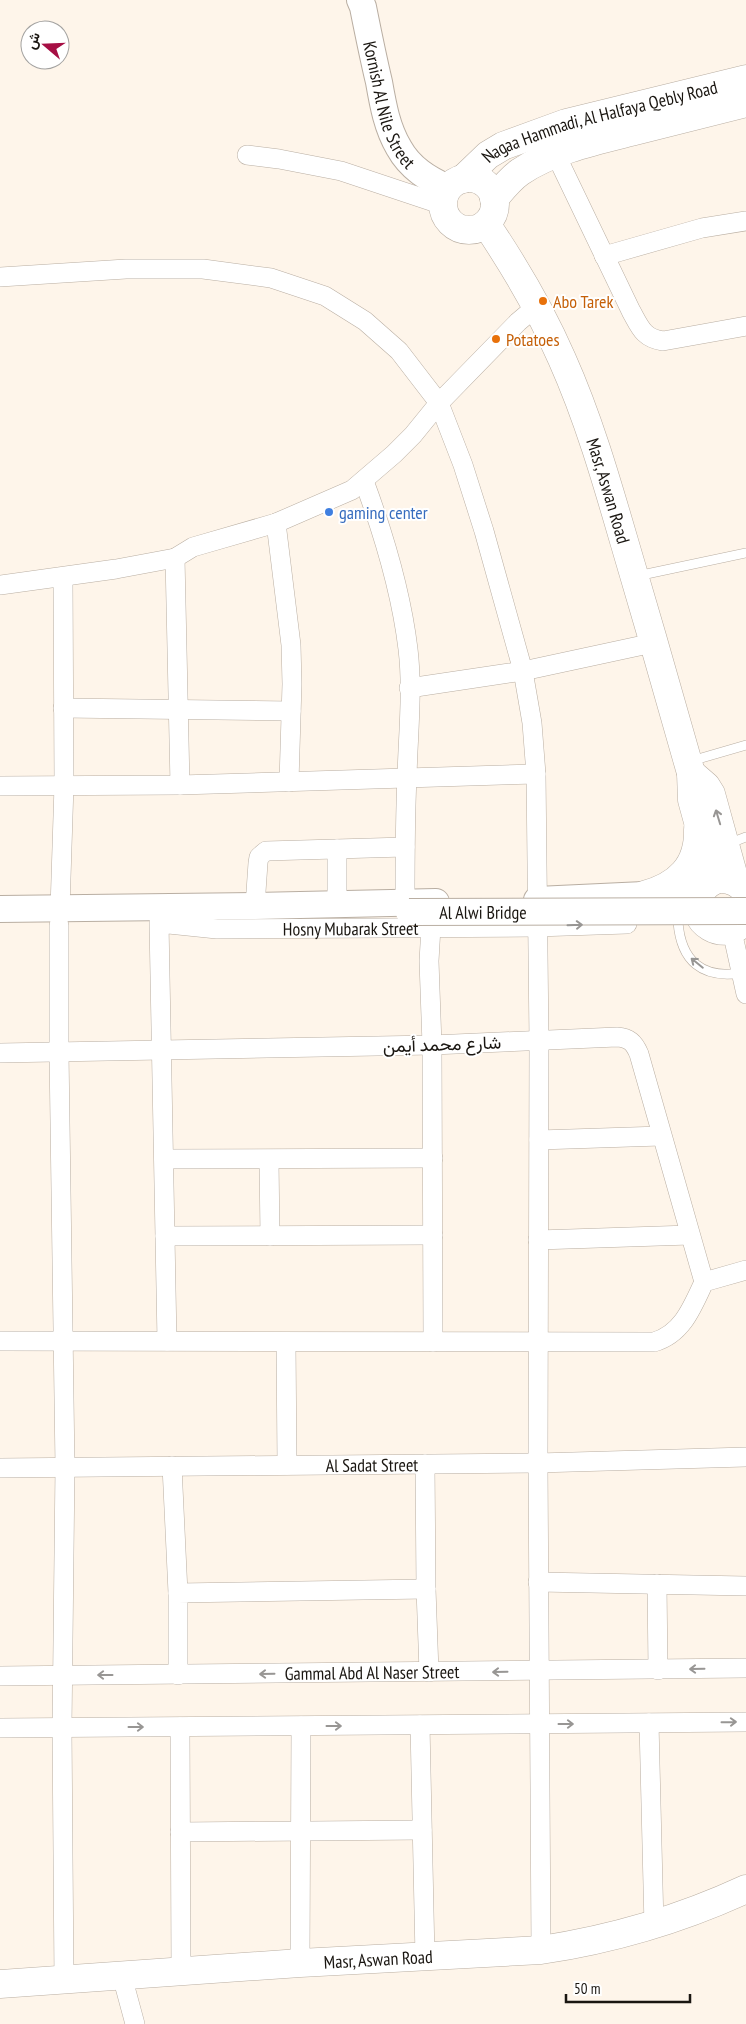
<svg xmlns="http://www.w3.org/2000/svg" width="746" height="2024" font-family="'PT Sans Narrow',Vazirmatn,sans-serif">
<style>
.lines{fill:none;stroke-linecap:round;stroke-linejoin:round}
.lane-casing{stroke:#b9aea2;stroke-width:10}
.street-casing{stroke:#b9aea2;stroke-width:20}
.secondary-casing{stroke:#b9aea2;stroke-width:28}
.primary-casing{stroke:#b9aea2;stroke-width:29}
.lane{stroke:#fff;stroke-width:9}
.street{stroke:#fff;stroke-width:19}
.secondary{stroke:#fff;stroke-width:26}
.primary{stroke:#fff;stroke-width:28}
.secondary-bridge-casing{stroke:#b9aea2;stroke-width:28;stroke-linecap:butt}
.secondary-bridge{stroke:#fff;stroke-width:26}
.oneway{stroke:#989694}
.food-dot{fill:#e8710a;stroke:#fff;stroke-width:2}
.shop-dot{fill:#3f7fe0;stroke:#fff;stroke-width:2}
.labels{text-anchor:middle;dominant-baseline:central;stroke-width:4;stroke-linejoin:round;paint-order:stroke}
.street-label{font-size:18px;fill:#1a1611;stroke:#fff}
.food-label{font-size:18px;fill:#c56008;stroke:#fff;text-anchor:start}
.shop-label{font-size:18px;fill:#366cbe;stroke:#fff;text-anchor:start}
</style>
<rect width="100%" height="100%" fill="#fef5ea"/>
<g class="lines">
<defs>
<path id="lane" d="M637,576L746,553
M691,761L746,745
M728,844L746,837
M678,922C681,961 702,979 741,973"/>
<g id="street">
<path d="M247,155L279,159L341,171L443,205"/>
<path d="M556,155L631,311C640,327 643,338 663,341L746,326"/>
<path d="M604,256L702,228L746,221"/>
<path d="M0,277L126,269H203L271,278L325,296L365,321L399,351L439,403L463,465L484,531L523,671L532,723L536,774L539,1041L538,1463L541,1950"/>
<path d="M364,481C384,535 401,591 408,649C413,691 408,735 407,777C405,819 405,861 405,902"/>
<path d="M276,523L291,645L292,684L289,782"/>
<path d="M175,558L180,785"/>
<path d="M0,585L116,569L175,558L193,547L276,523L352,490L394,454L413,435L439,403L518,322L537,306"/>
<path d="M409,688L523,671L653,643"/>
<path d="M63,708L291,711"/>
<path d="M0,786L180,785L536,774"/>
<path d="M337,849V904"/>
<path d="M255,906L258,863L259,857L266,851L405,847"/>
<path d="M60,909L64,785L63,577"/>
<path d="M59,925V1053L65,1467L62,1728L64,1980"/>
<path d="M431,927L429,961L432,1045L433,1342"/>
<path d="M732,931L746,994"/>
<path d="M0,1053L432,1045L617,1037C629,1038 634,1042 639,1054L704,1282"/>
<path d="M539,1140L661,1136"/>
<path d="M164,1159L433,1158"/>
<path d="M269,1160L270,1236"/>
<path d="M165,1236L433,1235"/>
<path d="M538,1240L690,1235"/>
<path d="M0,1341L654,1342C682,1334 692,1308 704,1282L746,1270"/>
<path id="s1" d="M167,1341L159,923L217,929L536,927L627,924"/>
<path d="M286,1342L287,1465"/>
<path d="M425,1464L426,1589L429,1672"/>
<path d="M172,1466L178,1593"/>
<path id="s2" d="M0,1468L538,1463L746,1457"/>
<path d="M538,1582L746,1586"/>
<path d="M657,1584L658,1670"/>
<path d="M178,1675V1593L426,1589"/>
<path id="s3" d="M0,1676L746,1668"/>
<path d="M649,1723L654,1926"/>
<path d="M420,1725L425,1957"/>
<path d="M180,1727L181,1971"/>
<path d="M0,1728L746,1722"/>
<path d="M180,1832L422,1830"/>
<path d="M300,1963L301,1726"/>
<path d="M122,1976L135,2024"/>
</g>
<g id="secondary">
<path id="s4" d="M360,0L363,7C368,32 373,57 379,82C383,105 387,128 399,148C410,168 428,179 448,188"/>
<path d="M537,900L644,895L699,896"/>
<path d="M0,909L255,906L436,902"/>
</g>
<g id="primary">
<circle cx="469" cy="204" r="26"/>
<path id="s5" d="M463,179L488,155L503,146L566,123L746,79"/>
<path d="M494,199C502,189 510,179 520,172C554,149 600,140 639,130C674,121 710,112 746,103"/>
<path id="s6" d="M486,224C515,267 541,311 562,359C588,417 606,479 624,541C647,618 669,696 691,773L692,800L714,880"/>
<path d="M691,773L706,786L711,794L735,881"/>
<path d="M746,891C739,883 730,878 719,879C711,881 705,886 701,892C684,922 727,946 746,919"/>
<path d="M644,895C678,886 699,866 698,829"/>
<path id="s7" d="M0,1984L300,1963L541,1950C614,1939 679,1920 746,1889"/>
</g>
</defs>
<!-- lane casing -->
<use href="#lane" class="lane-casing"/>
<!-- street casing -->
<use href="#street" class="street-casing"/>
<!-- secondary casing -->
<use href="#secondary" class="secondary-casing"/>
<!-- primary casing -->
<use href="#primary" class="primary-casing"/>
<!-- lane -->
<use href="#lane" class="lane"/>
<!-- street -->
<use href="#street" class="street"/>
<!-- secondary -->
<use href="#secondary" class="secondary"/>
<!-- primary -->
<use href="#primary" class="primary"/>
<defs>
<g id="secondary-bridge">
<path id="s8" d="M409,912L746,911"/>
</g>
</defs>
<!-- secondary-bridge casing -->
<use href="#secondary-bridge" class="secondary-bridge-casing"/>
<!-- secondary-bridge -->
<use href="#secondary-bridge" class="secondary-bridge"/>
</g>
<!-- one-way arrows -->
<defs><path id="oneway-shaft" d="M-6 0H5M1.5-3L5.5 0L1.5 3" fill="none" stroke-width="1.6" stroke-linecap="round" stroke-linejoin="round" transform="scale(1.25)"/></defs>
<g class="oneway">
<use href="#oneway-shaft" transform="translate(718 817) rotate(-107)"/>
<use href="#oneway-shaft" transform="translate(575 925) rotate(-2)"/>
<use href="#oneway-shaft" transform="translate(697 963) rotate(-141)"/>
<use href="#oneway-shaft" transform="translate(697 1669) rotate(179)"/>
<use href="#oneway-shaft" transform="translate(500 1672) rotate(179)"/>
<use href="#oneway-shaft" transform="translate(267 1674) rotate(179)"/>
<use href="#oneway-shaft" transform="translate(105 1675) rotate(180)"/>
<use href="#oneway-shaft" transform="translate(729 1722) rotate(-1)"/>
<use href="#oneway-shaft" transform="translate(566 1724)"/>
<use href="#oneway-shaft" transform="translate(334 1726)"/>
<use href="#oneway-shaft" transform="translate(136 1727)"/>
</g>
<!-- markers -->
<g class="food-dot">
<circle cx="543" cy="301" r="5"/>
<circle cx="496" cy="339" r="5"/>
</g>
<circle class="shop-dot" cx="329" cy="512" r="5"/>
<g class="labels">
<!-- street labels -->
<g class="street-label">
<text stroke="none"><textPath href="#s4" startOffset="109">Kornish Al Nile Street</textPath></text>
<text stroke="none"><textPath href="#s5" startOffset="152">Nagaa Hammadi, Al Halfaya Qebly Road</textPath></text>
<text stroke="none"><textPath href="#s6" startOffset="295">Masr, Aswan Road</textPath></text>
<text stroke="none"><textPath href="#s8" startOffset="74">Al Alwi Bridge</textPath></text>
<text stroke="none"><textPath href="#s1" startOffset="610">Hosny Mubarak Street</textPath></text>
<text transform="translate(442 1044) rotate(-2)">شارع محمد أيمن</text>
<text stroke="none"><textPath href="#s2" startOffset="372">Al Sadat Street</textPath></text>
<text stroke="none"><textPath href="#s3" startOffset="372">Gammal Abd Al Naser Street</textPath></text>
<text stroke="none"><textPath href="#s7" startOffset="379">Masr, Aswan Road</textPath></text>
</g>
<!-- food labels -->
<g class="food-label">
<text x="553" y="301">Abo Tarek</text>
<text x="506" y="339">Potatoes</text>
</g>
<!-- shop labels -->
<g class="shop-label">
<text x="339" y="512">gaming center</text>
</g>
</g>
<!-- north arrow -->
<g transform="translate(45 45) rotate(289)"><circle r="24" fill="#ffffff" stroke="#a3a2a0"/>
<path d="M0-4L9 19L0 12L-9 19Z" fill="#a60f44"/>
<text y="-8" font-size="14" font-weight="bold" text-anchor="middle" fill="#1a1611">ش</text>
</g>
<!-- scale -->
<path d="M566 1994v8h124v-8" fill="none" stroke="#1a1611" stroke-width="2.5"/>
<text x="574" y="1994" font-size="15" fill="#1a1611" stroke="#ffffff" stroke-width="4" paint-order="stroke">50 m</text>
</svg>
